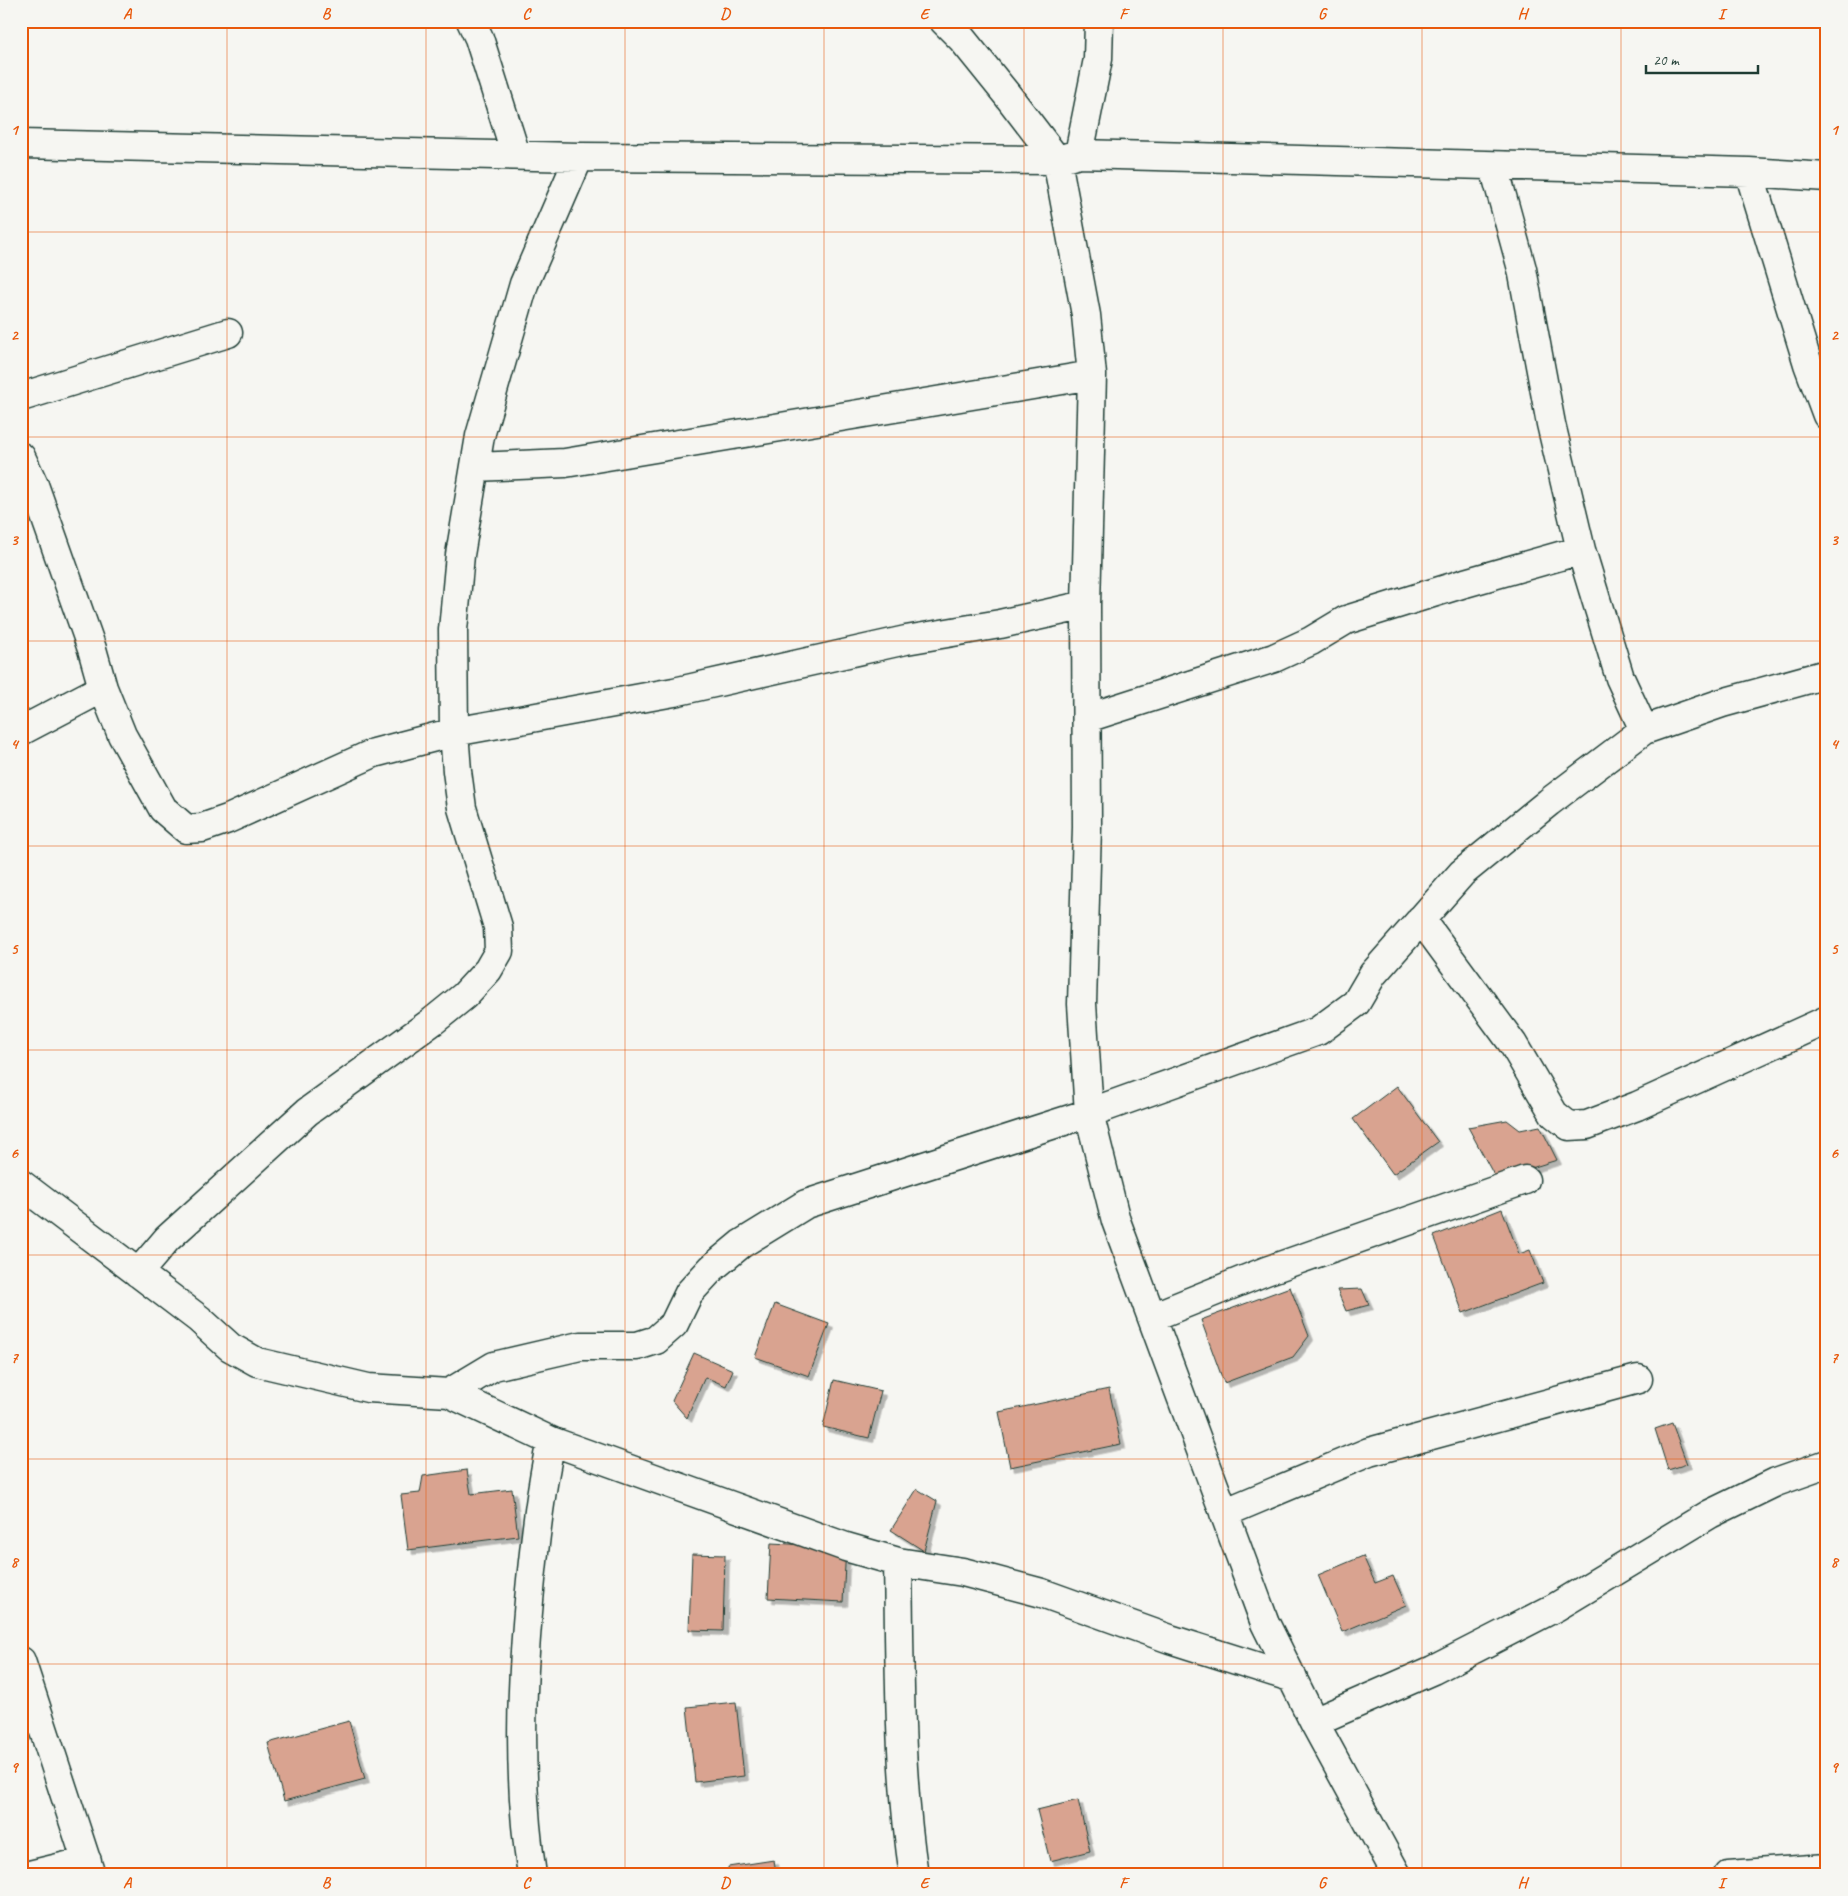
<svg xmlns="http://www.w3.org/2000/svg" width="1848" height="1896" font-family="Caveat,sans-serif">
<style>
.building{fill:#d9a390;stroke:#1f3d34;filter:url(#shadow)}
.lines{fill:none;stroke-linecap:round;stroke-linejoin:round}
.minor-casing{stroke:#1f3d34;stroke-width:31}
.minor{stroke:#f6f6f2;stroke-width:28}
.grid{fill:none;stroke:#e8590c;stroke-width:1;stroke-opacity:0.55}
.neatline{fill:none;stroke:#e8590c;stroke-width:2}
.grid-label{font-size:16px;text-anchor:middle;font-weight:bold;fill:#e8590c}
</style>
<defs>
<filter id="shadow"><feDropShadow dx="4.5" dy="4.5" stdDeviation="0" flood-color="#0004"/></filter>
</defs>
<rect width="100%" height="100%" fill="#f6f6f2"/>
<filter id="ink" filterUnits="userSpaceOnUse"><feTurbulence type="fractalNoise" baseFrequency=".02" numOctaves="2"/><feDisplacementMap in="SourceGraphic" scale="10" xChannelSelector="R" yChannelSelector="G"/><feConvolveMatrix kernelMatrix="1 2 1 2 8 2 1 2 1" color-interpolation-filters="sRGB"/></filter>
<g filter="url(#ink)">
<!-- building -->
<path class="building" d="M1397,1086L1438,1142L1393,1174L1353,1119Z
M1507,1120L1520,1130L1540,1126L1557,1160L1496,1179L1468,1127Z
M1502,1209L1519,1254L1530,1250L1543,1283L1463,1313L1434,1236Z
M1290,1287L1309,1336L1293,1357L1224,1383L1201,1320Z
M1362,1289L1369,1305L1346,1311L1337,1290Z
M775,1304L829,1324L809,1376L755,1357Z
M694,1353L733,1370L726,1386L705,1377L687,1418L672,1401Z
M834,1380L881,1391L869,1438L823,1427Z
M1109,1389L1121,1444L1010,1467L999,1412Z
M1672,1423L1687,1464L1668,1470L1655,1429Z
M467,1470L471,1494L512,1489L518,1536L408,1550L401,1495L420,1493L423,1476Z
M917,1489L937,1501L924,1551L891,1530Z
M771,1543L846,1547L843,1602L768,1598Z
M692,1554L725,1555L723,1631L689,1630Z
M1363,1556L1375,1583L1393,1576L1406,1605L1342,1632L1318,1575Z
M736,1702L744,1776L695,1782L687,1707Z
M349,1721L365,1779L284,1801L268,1743Z
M1078,1800L1090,1851L1050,1861L1037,1810Z
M774,1860L776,1875H729L728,1867Z"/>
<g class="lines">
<defs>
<path id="minor" d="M471,21L479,38L516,155
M944,21L962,39L1008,96L1057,160L1086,315L1092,375L1086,605L1087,827L1082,1004L1089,1113L1116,1221L1265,1623L1314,1722L1397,1875
M21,144L579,157L1057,160L1079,154L1749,172L1827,177
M1079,154L1098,59L1099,21
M1494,167L1522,269L1551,424L1581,550L1620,678L1644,730
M1749,172L1808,364L1827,415
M21,397L228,333
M21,457L34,485L92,649L103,688L122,735L163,809L186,829L202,828L228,819L374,753L454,732L674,692L906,640L1000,624L1086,605
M475,467L565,463L1092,375
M1087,718L1274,658L1311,641L1346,620L1465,583L1581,550
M21,731L103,688
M1421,919L1513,1044L1554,1114L1569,1126L1587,1125L1637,1106L1827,1020
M21,1184L199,1319L230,1347L257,1362L368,1388L449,1393L551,1441L846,1547L898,1562L963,1572L1042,1593L1170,1639L1293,1678
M138,1273L167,1239L307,1112L433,1021L464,996L488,970L499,951L498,927L462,808L457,771L454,732L453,630L460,555L480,436L524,284L579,157
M1152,1317L1266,1271L1525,1180
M449,1393L494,1366L580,1346H637L656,1340L674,1324L689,1293L712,1268L741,1244L806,1204L1089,1113L1318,1031L1356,1003L1373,974L1462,873L1549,802L1644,730L1722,703L1827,674
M1224,1513L1369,1452L1638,1379
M898,1562C900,1666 898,1771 914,1875
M21,1661L91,1875
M1314,1722L1433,1670L1556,1607L1710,1514L1776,1482L1827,1464
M29,1875L87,1861
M532,1875C517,1776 521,1679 531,1580C536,1533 541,1487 551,1441
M1728,1875L1827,1868"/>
</defs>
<!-- minor casing -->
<use href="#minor" class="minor-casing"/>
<!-- minor -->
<use href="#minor" class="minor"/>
</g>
</g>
<!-- grid -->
<path class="grid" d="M227,21V1875M426,21V1875M625,21V1875M824,21V1875M1024,21V1875M1223,21V1875M1422,21V1875M1621,21V1875M21,232H1827M21,437H1827M21,641H1827M21,846H1827M21,1050H1827M21,1255H1827M21,1459H1827M21,1664H1827"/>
<!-- margin -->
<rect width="1848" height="1896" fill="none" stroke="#f6f6f2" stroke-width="55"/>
<!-- scale -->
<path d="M1646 65v8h112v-8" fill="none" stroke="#1f3d34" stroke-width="2.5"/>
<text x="1653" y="65" font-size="15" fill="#1f3d34" stroke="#f6f6f2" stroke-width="4" paint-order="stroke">20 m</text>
<rect x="28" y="28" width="1792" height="1840" class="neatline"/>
<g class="grid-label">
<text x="127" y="19">A</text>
<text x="326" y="19">B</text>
<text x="526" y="19">C</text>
<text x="725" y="19">D</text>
<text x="924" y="19">E</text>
<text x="1123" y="19">F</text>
<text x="1322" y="19">G</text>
<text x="1522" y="19">H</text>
<text x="1721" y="19">I</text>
<text x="14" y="135">1</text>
<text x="1834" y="135">1</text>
<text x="14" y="340">2</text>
<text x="1834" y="340">2</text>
<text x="14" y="545">3</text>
<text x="1834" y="545">3</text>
<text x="14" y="749">4</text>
<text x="1834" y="749">4</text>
<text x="14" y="954">5</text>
<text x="1834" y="954">5</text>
<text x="14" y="1158">6</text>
<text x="1834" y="1158">6</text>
<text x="14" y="1363">7</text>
<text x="1834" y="1363">7</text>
<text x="14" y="1567">8</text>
<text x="1834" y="1567">8</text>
<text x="14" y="1772">9</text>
<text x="1834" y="1772">9</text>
<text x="127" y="1888">A</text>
<text x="326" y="1888">B</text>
<text x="526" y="1888">C</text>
<text x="725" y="1888">D</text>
<text x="924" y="1888">E</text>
<text x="1123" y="1888">F</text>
<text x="1322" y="1888">G</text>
<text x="1522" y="1888">H</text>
<text x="1721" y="1888">I</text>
</g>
</svg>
